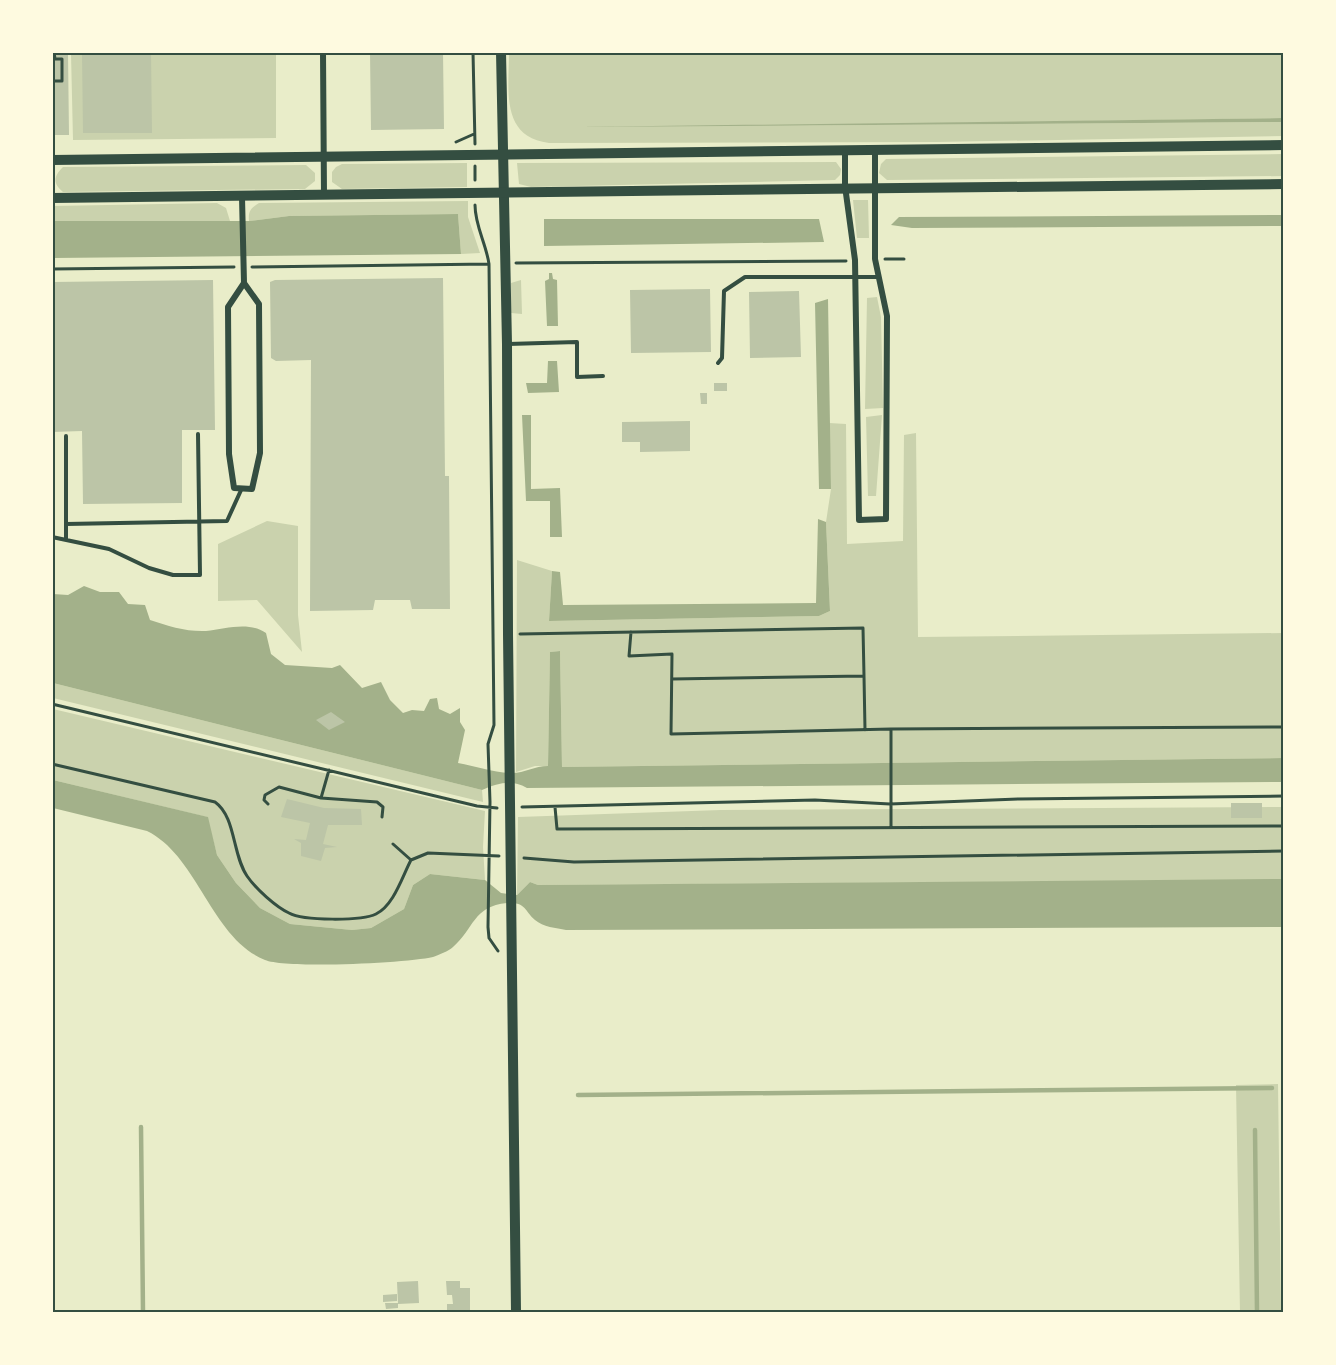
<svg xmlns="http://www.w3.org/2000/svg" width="1336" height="1365" font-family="'PT Sans',sans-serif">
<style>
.green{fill:#cad2ad}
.water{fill:#a3b18a}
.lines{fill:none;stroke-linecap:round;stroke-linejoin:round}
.stream{stroke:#a3b18a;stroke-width:4.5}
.building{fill:#bcc5a7}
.path{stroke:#344e41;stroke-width:3}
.service{stroke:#344e41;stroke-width:4}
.minor{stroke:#344e41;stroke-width:6}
.tertiary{stroke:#344e41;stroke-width:10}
.secondary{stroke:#344e41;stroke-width:10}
.neatline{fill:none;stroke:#344e41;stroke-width:2}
</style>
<rect width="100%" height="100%" fill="#e9edc9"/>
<!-- green -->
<path class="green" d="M71,53H276V138L73,140Z
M509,53H1283V118L737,126L1283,122V136L937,142L549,143C500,137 509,89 509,53Z
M1283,154V176L887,180L879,173L881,164L886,159Z
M836,162L841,169L840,175L835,180L531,187L519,184L517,163Z
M467,163V187L342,189L332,182V172L336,167L342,164Z
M306,165L315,173V181L305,189L63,192C52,183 54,176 63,167Z
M853,200H868L869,238H857Z
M468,201V217L480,253L461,254L458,214L289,216L249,221C248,211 251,208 259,203Z
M217,203L226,208L230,221H53V206Z
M521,280L522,314L511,313V283Z
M877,297L881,317L883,408L865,409L867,298Z
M882,415L876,496H868L866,417Z
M829,423L846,424L847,544L903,541L904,435L916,433L918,637L1283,633V758L562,767L560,651L550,652L548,766H535L516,772L517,560L552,571L549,621L819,616L830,611L826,522L831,489Z
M267,521L298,526V615L302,652L257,600L218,601V544Z
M53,683L482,790L483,802L53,698Z
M53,709L485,811L483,847L485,880L430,874L413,885L404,909L371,928L352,930L290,924L260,908L236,883L217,855L207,817L53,780Z
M1283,807V880L538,885L530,882L517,895L518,817L721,810Z
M1278,1084L1281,1312H1240L1236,1085Z"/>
<!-- water -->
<path class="water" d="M1283,118V122L577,127Z
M458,214L461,254L53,258L52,221H249L289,216Z
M1284,215L1283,226L912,228L891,225L899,217Z
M544,219H819L824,242L544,246Z
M549,273H552L553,279L557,280L558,326H547L545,281L549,279Z
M828,299L831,489H819L815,303Z
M548,361H557L559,392L528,393L526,383H547Z
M522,415H531V489L560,488L562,537H550V501H526Z
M818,519L826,522L830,611L819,616L549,621L552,571L560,572L563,605L816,603Z
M84,586L100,592H119L128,604L145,605L150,620C168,626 187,632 206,631C226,629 248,621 266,633L271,654L285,665L332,668L340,665L362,688L381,682L390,700L403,713L412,710L424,711L430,699L437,698L439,709L450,714L460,708V722L465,730L458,763C475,766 492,772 510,773C523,774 534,766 548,766L550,652L560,651L562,767L1283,758V782L527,788C511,779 499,783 482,790L53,683V594L68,595Z
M53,780L208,817L217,855L236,883L260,908L290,924L352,930L371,928L404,909L413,885L430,874L485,880L501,893L517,895L530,882L538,885L1283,879V927L566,930C556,928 543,927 535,920C524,910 526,902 507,903C473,906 474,929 453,947C449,951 438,955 433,957C407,963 287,969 265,960C211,938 198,856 147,831L53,808Z"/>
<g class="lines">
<!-- stream -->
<path class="stream" d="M578,1095L1272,1088
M141,1127L143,1312
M1255,1130L1257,1312"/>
</g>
<!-- building -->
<path class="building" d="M82,52H151L152,133H83Z
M370,52H443L444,129L371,130Z
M52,54H68L69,135H52Z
M443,278L445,476H449L450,609H412L410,600H375L373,610L310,611L311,360L276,361L271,358L270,282L275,280Z
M213,280L215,430H182V503L83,504L82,431L52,432V282Z
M710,289L711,352L631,353L630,290Z
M799,291L801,357L750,358L749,292Z
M714,383H727V391H714Z
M700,393H707V404H701Z
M690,421V451L640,452V442H622V422Z
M331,712L345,722L329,730L316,720Z
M287,799L324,808L361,809L362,825H328L323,844L337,847L325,848L321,861L301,856V843L294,839L306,840L310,823L281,817Z
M1231,803H1262V818H1231Z
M418,1281L419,1303L398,1304L397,1282Z
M446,1281H460V1288H470V1311H447V1304H453L452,1295H447Z
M397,1294V1301L383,1302V1295Z
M385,1303H398V1308L386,1309Z"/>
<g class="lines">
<!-- path -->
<path class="path" d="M54,52L55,59
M473,52L475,144
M52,59H62V81H52
M456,142L474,134
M475,166V180
M475,205C475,226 486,243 489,264L494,725L488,744L490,802L488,927L489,938L498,951
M885,259H904
M516,263L846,261
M252,267L489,264
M52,269L234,267
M631,632L629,656L672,654L671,734L891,729V827
M520,634L863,628L864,676
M672,679L864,676L865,730
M52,704L477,806L497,808
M891,729L1284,727
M52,764L215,802C236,817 232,854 247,876C256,889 276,907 289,913C303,921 362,921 376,914C394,905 402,877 411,860
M321,798L377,802L383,807L382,817
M268,804L264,800L265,795L279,787L321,798L329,770
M522,807L815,800L890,804L1019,799L1284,796
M555,807L557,829L1284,826
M393,844L411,860L428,853L499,856
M524,858L574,862L1284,851"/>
<!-- service -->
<path class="service" d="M508,344L577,342V377L603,376
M718,363L722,358L724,291L745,277H878
M66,436V539
M66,524L227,521L242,488
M52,537L109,549L149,568L173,575H200L198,434"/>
<!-- minor -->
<path class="minor" d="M323,52L324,196
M845,151V186L855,260L859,520L886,519L887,316L875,259V151
M242,197L244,283L259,304L260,453L252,489L234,488L229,454L228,307L244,283"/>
<!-- tertiary -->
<path class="tertiary" d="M501,52L507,344L508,634L516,1312"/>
<!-- secondary -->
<path class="secondary" d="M52,160L1284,145
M52,198C463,195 873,186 1284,184"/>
</g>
<!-- border -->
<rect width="1336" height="1365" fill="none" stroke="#fefae0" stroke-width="108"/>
<rect x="54" y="54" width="1228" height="1257" class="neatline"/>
</svg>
